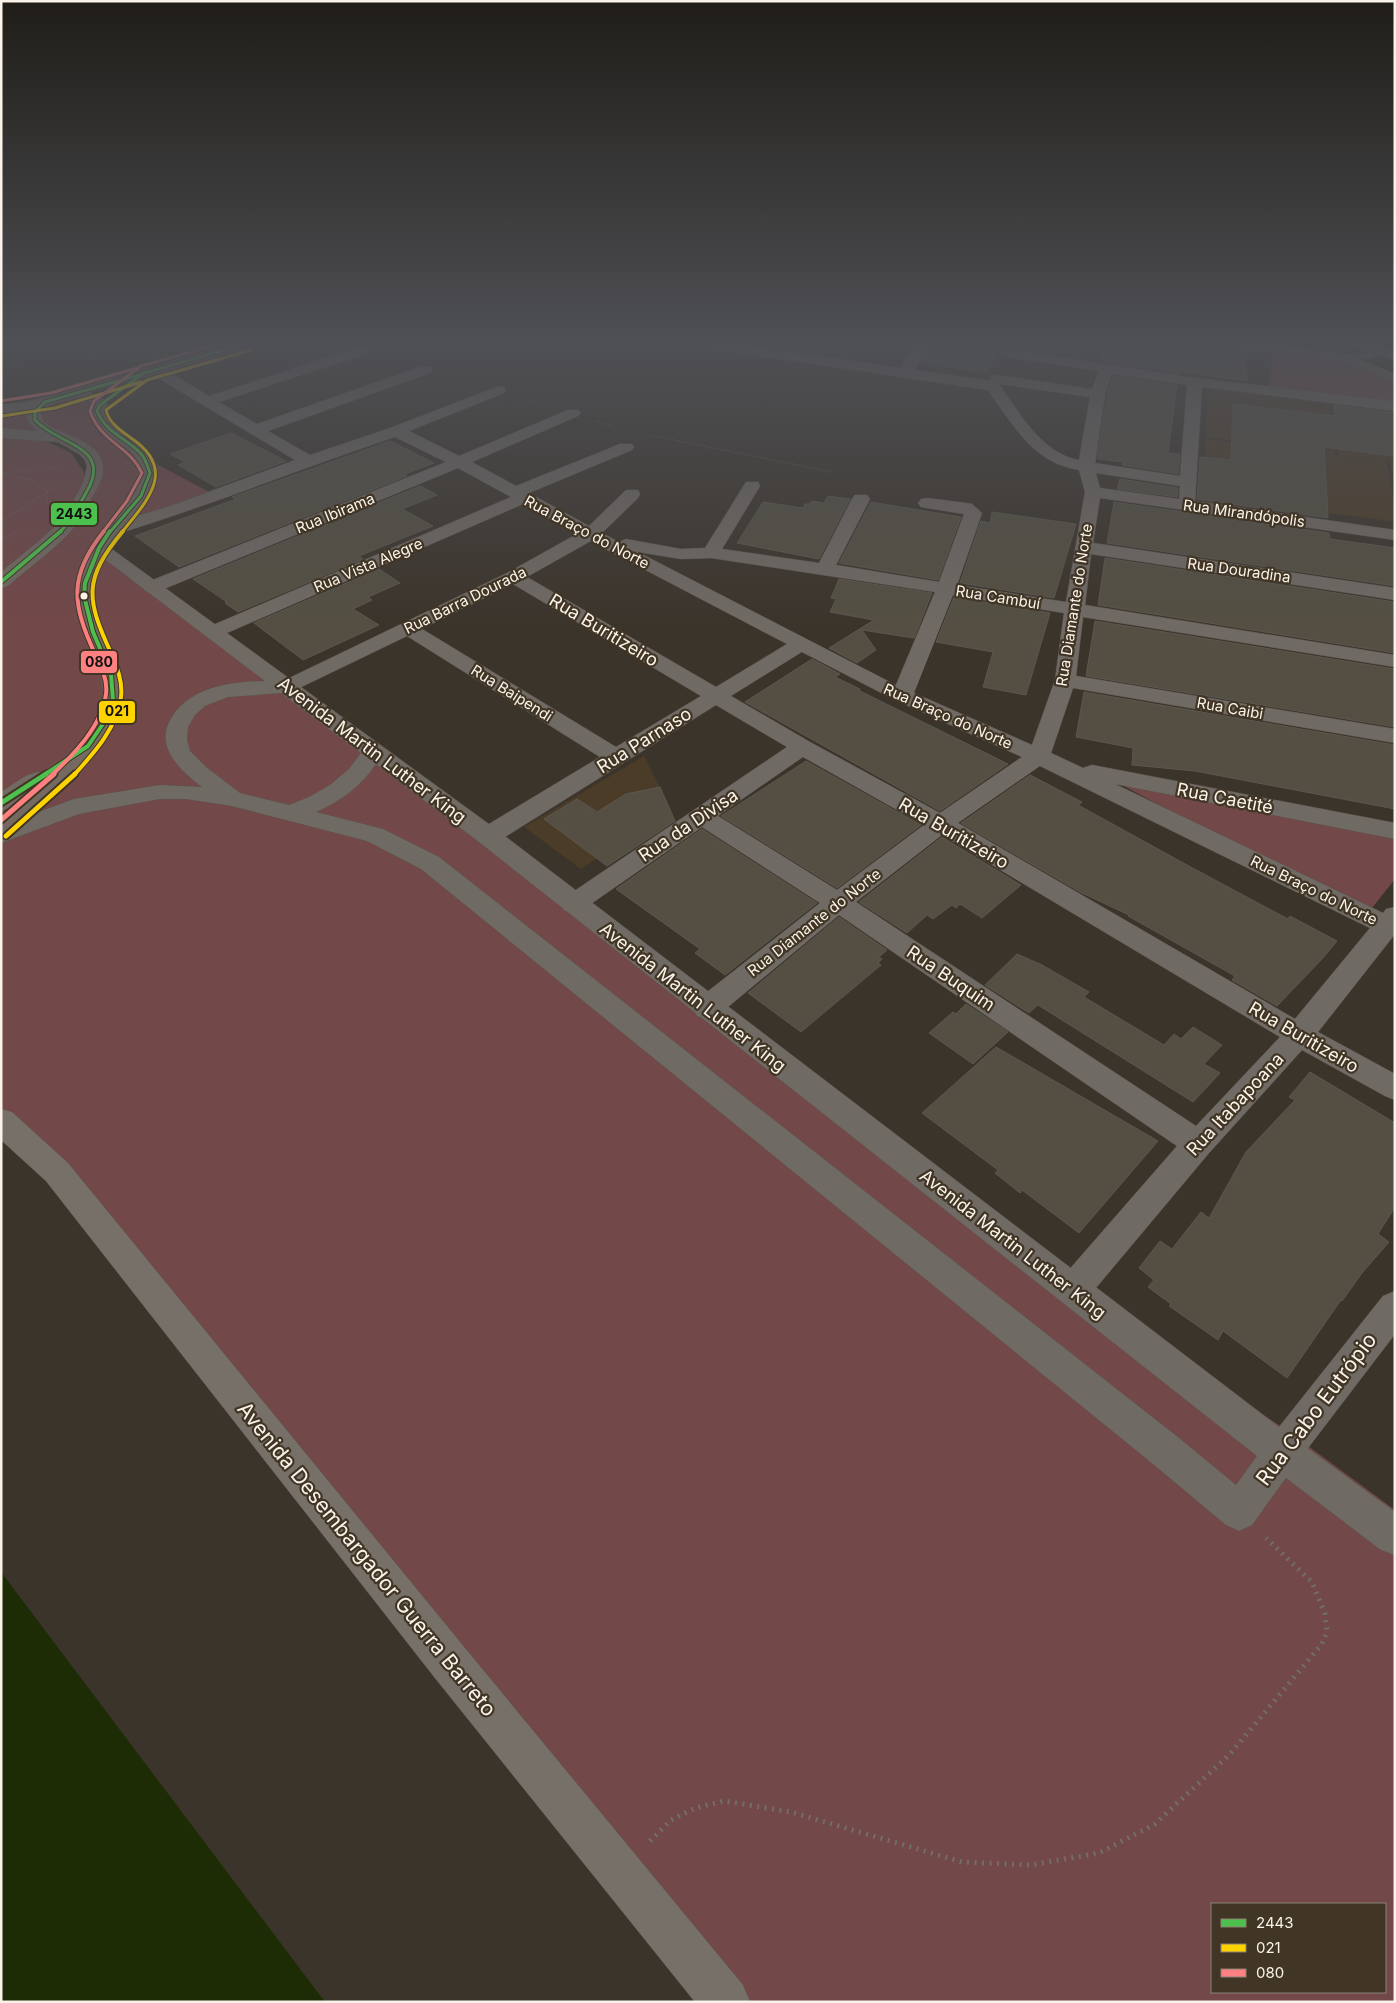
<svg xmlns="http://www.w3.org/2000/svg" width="1396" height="2003" font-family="Inter,sans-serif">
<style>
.built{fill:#4b3c28}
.green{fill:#734849;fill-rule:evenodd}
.water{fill:#1d2c04}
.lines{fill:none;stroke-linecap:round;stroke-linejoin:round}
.canal{fill:#1d2c04;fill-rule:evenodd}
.building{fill:#544f42;stroke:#5b5850}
.pedestrian-casing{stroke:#5a534b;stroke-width:2}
.minor-casing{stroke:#5a534b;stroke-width:1}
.tertiary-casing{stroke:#5a534b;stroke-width:1}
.secondary-casing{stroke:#5a534b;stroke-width:1}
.trunk-casing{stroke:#5a534b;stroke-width:1}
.path-far2{stroke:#726e67;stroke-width:2;stroke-dasharray:0.5 2;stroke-linecap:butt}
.path-far1{stroke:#726e67;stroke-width:2.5;stroke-dasharray:0.5 2.5;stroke-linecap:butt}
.path{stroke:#726e67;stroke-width:5;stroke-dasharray:2 5.5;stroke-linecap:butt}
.pedestrian{fill:#706a64;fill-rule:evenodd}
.minor{fill:#706a64;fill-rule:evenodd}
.tertiary{fill:#706a64;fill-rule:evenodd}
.secondary{fill:#777069;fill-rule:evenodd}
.trunk{fill:#756a62;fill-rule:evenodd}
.bus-1-far2-casing{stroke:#413525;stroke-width:5}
.bus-1-far1-casing{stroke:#413525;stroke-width:6}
.bus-1-casing{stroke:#413525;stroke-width:9}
.bus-2-far2-casing{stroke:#413525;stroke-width:5}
.bus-2-far1-casing{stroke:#413525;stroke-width:6}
.bus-2-casing{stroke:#413525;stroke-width:9}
.bus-3-far2-casing{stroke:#413525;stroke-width:5}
.bus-3-far1-casing{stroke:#413525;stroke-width:6}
.bus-3-casing{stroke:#413525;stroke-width:9}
.bus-1-far2{stroke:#4dc14d;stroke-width:3}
.bus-1-far1{stroke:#4dc14d;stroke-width:4}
.bus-1{stroke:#4dc14d;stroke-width:5}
.bus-2-far2{stroke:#ffd300;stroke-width:3}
.bus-2-far1{stroke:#ffd300;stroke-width:4}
.bus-2{stroke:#ffd300;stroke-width:5}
.bus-3-far2{stroke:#ff8080;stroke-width:3}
.bus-3-far1{stroke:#ff8080;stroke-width:4}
.bus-3{stroke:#ff8080;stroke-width:5}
.bus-dot{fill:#fbf3e9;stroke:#413525;stroke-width:2}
.labels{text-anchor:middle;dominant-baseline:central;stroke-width:4.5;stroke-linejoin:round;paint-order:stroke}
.far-street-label{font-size:15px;fill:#fbf3e9;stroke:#413525}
.street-label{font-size:18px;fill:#fbf3e9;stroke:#413525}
.near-street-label{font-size:21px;fill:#fbf3e9;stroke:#413525}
.line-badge{stroke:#413525;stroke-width:2}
.pale-badge-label{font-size:14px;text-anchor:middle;font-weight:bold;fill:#111}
</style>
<rect width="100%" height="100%" fill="#3b342b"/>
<!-- built -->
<path class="built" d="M1219,390L1330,404L1335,455L1206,437L1207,393Z
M1332,404L1395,411V484L1390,462L1339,455Z
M1206,439L1387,462L1395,510V522L1212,497L1201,485Z
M644,756L671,810L584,867L581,869L524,827Z"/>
<!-- green -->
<path class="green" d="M1274,345L1341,357L1395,382V406L1268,391Z
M82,390L104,399L97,411L143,457L213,494L111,530L99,547L1073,1290L1285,1429L1395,1510V2002H724L1,1121V405ZM34,435L89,449L84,496V472L71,453ZM1212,1904H1385V1992H1212Z
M1120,784L1395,838V879L1372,908L1210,832Z"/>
<!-- water -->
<path class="water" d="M1,1572L325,2002H1Z"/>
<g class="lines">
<!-- canal -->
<path class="canal" d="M1281,343H1333L1354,345L1395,361V374L1350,356L1291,349L1284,347Z"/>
</g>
<!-- building -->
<path class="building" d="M931,343H1001L986,373L921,363Z
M1103,343H1185L1245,351L1247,381L1180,372L1179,374L1102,361Z
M1113,376L1177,385L1168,453L1180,454L1178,474L1122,465L1123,462L1097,459L1107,394Z
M1233,404L1335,416L1334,405L1395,413V456L1324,447L1328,518L1197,499L1200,457L1231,460Z
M231,433L286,461L216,487L178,465L185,462L170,454Z
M390,441L434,463L405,474L407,476L179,567L135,536L236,499L232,497Z
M1120,479L1178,488L1177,497L1117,489Z
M420,486L437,495L402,509L433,526L359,556L363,559L238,612L225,603L227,602L193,579Z
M828,496L850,499L819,559L737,543L763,502L803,508L805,504H809L812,501L824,503Z
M871,502L961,517L938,580L839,563Z
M1114,502L1329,533L1330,539L1395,548V586L1107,543Z
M992,512L1076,524L1054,598L960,583L981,521L990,523Z
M1105,558L1395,602V653L1098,605Z
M379,569L400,583L368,597L372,600L353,609L379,625L303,660L254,623Z
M839,579L932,593L914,638L862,630L876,650L857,663L829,648L874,620L830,612L836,599L831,598Z
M954,597L1050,613L1026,695L983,687L993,652L936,642Z
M1095,621L1395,669V727L1086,676Z
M812,659L840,674L835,677L860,689L858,690L1008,764L940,811L745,702Z
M1084,692L1395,745V809L1195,771L1132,765L1133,748L1076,737Z
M806,761L921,825L837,888L721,816Z
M1030,775L1082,802L1078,805L1187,865L1288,919L1290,916L1337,941L1322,959L1277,1006L1232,980L1235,976L1128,916L1129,915L1080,892L961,823Z
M660,787L675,821L607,866L544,819L577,799L597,812L626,794Z
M702,829L817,903L725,975L695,953L700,949L616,889Z
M942,837L1021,885L982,918L960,904L956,908L952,905L933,919L927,915L907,933L859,902Z
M839,917L887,950L879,957L882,959L878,963L881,965L801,1032L748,993Z
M1017,954L1042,965L1089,992L1084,997L1164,1045L1174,1034L1181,1039L1193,1027L1222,1045L1204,1064L1220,1073L1193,1102L1038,1005L1029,1013L985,985Z
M966,1004L1008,1032L973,1064L929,1033L953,1012L956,1014Z
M996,1047L1158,1141L1079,1233L1022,1190L1020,1193L995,1173L998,1170L922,1113Z
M1310,1072L1395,1123V1207L1378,1234L1389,1242L1362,1273L1342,1301L1341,1300L1287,1378L1223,1331L1218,1340L1169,1306L1171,1304L1148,1287L1154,1280L1139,1268L1160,1241L1172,1249L1201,1212L1209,1218L1246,1152L1295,1100L1289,1097Z"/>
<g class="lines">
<defs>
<path id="pedestrian" d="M1363,343H1376L1385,350L1369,358L1343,360L1341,358L1343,356L1363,353L1371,349Z"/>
<path id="minor" d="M235,343H256L254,346L167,371L209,396L359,347H369L371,350L369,353L219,402L257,424L420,367H430L432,370L430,373L268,431L310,455L390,428L499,386L504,387L506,390L504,393L409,431L459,456L568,410H578L581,413L578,416L472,462L516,486L620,444H632L634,447L632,450L529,493L589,526L626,490H638L640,494L638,498L602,533L619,542L626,539L681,549L705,548L746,482H758L760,486L722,549L819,563L852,499L855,495H867L870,499L836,565L939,582L964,514L921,507L918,503L921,499L927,498L966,503L972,504L982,513L957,585L1066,602L1085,492L1079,470C1033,463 1013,425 988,390L699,347L694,346L692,343H724L901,368L915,343H929L915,370L991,381L990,379L992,376L997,375L1092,389L1099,371L1002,356L1000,353L1002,350L1007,349L1195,378L1395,401V411L1202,387L1195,501L1395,530V540L1100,498L1093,543L1395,588V600L1091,554L1085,605L1395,655V667L1083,617L1076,676L1395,729V743L1073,688L1051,753L1083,768L1092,765L1395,823V839L1115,784L1383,913L1386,909L1395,907V934L1318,1032L1395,1074V1100L1385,1096L1302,1050L1209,1153L1085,1301L1073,1306L1061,1301L1056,1290L1061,1279L1177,1146L839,915L717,1016L707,1019L697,1016L693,1008L697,1000L820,903L702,827L582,910L573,913L564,910L560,904L564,898L787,747L716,705L497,842L488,844L479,842L476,836L479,830L600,757L407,636L293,691L286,693L279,691L276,687L279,683L507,573L577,534L523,504L220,636L213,638L206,636L203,632L206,628L511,497L458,468L159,591L152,593L145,591L143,587L145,583L446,462L395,437C302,468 211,505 117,534L111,535L105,534L102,530L105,526L176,504L295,460L153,375L76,396L71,395L69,392L71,389ZM1112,374L1187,385L1180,476L1095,463L1105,394ZM999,384L1090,397L1079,460C1042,454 1018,411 999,384ZM1096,473L1180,486L1179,499L1100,488ZM591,541L594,543L787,644L716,687L527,577ZM638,552L681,559L711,558L935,592L896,685ZM513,584L701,696L616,747L422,629ZM953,595L1064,613L1055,680L1032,745L914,693ZM802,652L895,700L1022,757L940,813L810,742L731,696ZM803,757L924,825L837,890L718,816ZM1040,766L1370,928L1295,1019L958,823ZM942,835L1280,1037L1196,1126L856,902Z
M1226,343H1261L1347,354L1395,374V383L1344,362L1233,347Z
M1347,343H1367L1395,351V360L1349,346Z
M1282,1434L1295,1439L1395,1512V1555L1381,1550L1269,1465L1264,1452L1269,1439Z"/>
<path id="tertiary" d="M76,388L99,395L108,405L105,411L107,418L115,427L148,452L158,473L149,496L118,533L109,547L497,830L1279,1427L1383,1296L1395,1291V1334L1295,1465L1252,1525L1239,1531L1226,1525L1153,1464L421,869L367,841L232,806L186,799H160L79,814L1,843V826L74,799L160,785L202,787C180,770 153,746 172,717C192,686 231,682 265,681L90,548L105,526L133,495L142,473C140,468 139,462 136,458C122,439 100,440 89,411L92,405L89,401L76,397L24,412L1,414V404L23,403ZM281,693L361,753L349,769L330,785L309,797L289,805L240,793L206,767L190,751L187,740L188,727L195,715L205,706L228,697ZM376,764L479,842L1257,1456L1236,1485L1179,1438L439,857L383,829L316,812C341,801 361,786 376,764Z"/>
<path id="secondary" d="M1,1109L12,1112L68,1163L465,1648L743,1985L750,2002H695L435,1678L46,1181L1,1140Z"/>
<path id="trunk" d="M45,397L50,399L53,402L41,412L43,421L48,425C64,434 90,440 100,456C108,472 99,486 91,499C86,508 82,517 76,525C57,549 30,566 8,586L1,588V572L39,541L64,518L83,483L87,466L84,459L79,454L58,442L1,438V428L37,431L28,422L26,413L32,404Z
M99,543L105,544L108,548C102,563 93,579 94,595C96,630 129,667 123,701C118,732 85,762 65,784C49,801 23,832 1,838V817L22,800L9,808L1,811V792C15,784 33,766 49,774C69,753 96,730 102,701C109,667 75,630 75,595C74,579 84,563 90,548L93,544Z"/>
</defs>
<!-- pedestrian casing -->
<use href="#pedestrian" class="pedestrian-casing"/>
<!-- minor casing -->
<use href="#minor" class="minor-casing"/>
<!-- tertiary casing -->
<use href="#tertiary" class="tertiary-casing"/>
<!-- secondary casing -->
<use href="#secondary" class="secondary-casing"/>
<!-- trunk casing -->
<use href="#trunk" class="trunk-casing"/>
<!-- path-far2 -->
<path class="path-far2" d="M1,348L31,381
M96,361L88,354L112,346L119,348L124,345L120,343
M521,397L536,402
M597,421L612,426
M650,435L832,472
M4,473L60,467
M1,474L31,480L47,491V502
M1,521L57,486"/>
<!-- path-far1 -->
<path class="path-far1" d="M1,541L16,532"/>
<!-- path -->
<path class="path" d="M650,1841L671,1820L695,1808L724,1801L791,1812L962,1862L1030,1865L1099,1853L1155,1824L1230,1754L1322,1644L1327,1632L1325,1614L1312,1582L1266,1538"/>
<!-- pedestrian -->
<use href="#pedestrian" class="pedestrian"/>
<!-- minor -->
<use href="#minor" class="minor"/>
<!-- tertiary -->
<use href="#tertiary" class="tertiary"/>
<!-- secondary -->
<use href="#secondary" class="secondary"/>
<!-- trunk -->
<use href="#trunk" class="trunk"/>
<defs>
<path id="bus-1-far2" d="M60,532C71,521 78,507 86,493C114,446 59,446 35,420V412L45,402L139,375
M110,532L141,496L150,473C148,468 146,460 142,455C128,438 107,435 97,411L100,405L144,373L249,343"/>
<path id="bus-1-far1" d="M1,582L61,531
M44,775L88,746L105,721L113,700L111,674L93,632L84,596L85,583L99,548L110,531"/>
<path id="bus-1" d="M1,803L46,774"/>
<path id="bus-2-far2" d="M2,416L55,408L141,382
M122,532C149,499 177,469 131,438C120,430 109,423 106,410L147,380L251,350"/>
<path id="bus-2-far1" d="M74,775C94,753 117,728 121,697C123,682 117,667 111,653C86,599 83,579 123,531"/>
<path id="bus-2" d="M6,836L75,774"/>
<path id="bus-3-far2" d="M1,401L51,393L137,368
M103,532L127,501L142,473C129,445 101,443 90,411L94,401L141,366L223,343"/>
<path id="bus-3-far1" d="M52,775C74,754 102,726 106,694C108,680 101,666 95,654C72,604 68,576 104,531"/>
<path id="bus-3" d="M1,820L54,774"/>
</defs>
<!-- bus-1-far2 casing -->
<use href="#bus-1-far2" class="bus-1-far2-casing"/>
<!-- bus-1-far1 casing -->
<use href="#bus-1-far1" class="bus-1-far1-casing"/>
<!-- bus-1 casing -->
<use href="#bus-1" class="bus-1-casing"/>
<!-- bus-2-far2 casing -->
<use href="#bus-2-far2" class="bus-2-far2-casing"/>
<!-- bus-2-far1 casing -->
<use href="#bus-2-far1" class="bus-2-far1-casing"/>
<!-- bus-2 casing -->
<use href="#bus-2" class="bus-2-casing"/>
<!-- bus-3-far2 casing -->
<use href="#bus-3-far2" class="bus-3-far2-casing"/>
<!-- bus-3-far1 casing -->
<use href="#bus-3-far1" class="bus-3-far1-casing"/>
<!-- bus-3 casing -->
<use href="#bus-3" class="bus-3-casing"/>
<!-- bus-1-far2 -->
<use href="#bus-1-far2" class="bus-1-far2"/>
<!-- bus-1-far1 -->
<use href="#bus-1-far1" class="bus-1-far1"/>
<!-- bus-1 -->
<use href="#bus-1" class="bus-1"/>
<!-- bus-2-far2 -->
<use href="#bus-2-far2" class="bus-2-far2"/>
<!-- bus-2-far1 -->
<use href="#bus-2-far1" class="bus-2-far1"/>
<!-- bus-2 -->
<use href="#bus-2" class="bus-2"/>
<!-- bus-3-far2 -->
<use href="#bus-3-far2" class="bus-3-far2"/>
<!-- bus-3-far1 -->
<use href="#bus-3-far1" class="bus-3-far1"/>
<!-- bus-3 -->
<use href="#bus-3" class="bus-3"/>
</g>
<!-- sky -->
<linearGradient id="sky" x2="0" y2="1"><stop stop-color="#201d18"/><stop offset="0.55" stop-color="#4f5055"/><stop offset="1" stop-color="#4f5055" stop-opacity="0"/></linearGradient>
<rect width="1396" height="623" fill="url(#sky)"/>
<!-- markers -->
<circle class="bus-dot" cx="84" cy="596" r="4.5"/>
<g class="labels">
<!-- far-street labels -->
<g class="far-street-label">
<text transform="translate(335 513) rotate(-22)">Rua Ibirama</text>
<text transform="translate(1244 513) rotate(8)">Rua Mirandópolis</text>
<text transform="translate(587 532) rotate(28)">Rua Braço do Norte</text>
<text transform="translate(368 565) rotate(-23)">Rua Vista Alegre</text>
<text transform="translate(1239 570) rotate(8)">Rua Douradina</text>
<text transform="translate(998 597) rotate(9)">Rua Cambuí</text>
<text transform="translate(465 600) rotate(-26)">Rua Barra Dourada</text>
<text transform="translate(1074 605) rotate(-81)">Rua Diamante do Norte</text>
<text transform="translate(512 693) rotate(32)">Rua Baipendi</text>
<text transform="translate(1230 708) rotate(10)">Rua Caibi</text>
<text transform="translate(948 716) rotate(24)">Rua Braço do Norte</text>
<text transform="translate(1314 890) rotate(26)">Rua Braço do Norte</text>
<text transform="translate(814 922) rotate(-38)">Rua Diamante do Norte</text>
</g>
<!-- street labels -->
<g class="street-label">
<text transform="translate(604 630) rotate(31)">Rua Buritizeiro</text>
<text transform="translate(644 740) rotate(-32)">Rua Parnaso</text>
<text transform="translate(372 750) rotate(37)">Avenida Martin Luther King</text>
<text transform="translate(1225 798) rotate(11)">Rua Caetité</text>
<text transform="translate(688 825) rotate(-34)">Rua da Divisa</text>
<text transform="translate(954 833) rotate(30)">Rua Buritizeiro</text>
<text transform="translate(951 978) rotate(34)">Rua Buquim</text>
<text transform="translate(693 997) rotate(38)">Avenida Martin Luther King</text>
<text transform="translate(1304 1037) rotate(30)">Rua Buritizeiro</text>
<text transform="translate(1235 1104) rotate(-47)">Rua Itabapoana</text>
<text transform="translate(1013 1244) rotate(38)">Avenida Martin Luther King</text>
</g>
<!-- near-street labels -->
<g class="near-street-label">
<text transform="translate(1316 1409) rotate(-53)">Rua Cabo Eutrópio</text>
<text transform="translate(367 1559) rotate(51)">Avenida Desembargador Guerra Barreto</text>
</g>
</g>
<g class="line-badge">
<rect x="50" y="502" width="48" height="24" rx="5" fill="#4dc14d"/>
<rect x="80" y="650" width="38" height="24" rx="5" fill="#ff8080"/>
<rect x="98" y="700" width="38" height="24" rx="5" fill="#ffd300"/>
</g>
<g class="pale-badge-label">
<text x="74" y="519">2443</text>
<text x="99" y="667">080</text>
<text x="117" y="716">021</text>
</g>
<!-- border -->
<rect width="1396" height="2003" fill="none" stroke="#fbf3e9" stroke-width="5"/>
<!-- legend -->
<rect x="1211" y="1903" width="175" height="90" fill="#413525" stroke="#8b8173"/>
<rect x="1221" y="1919" width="25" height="8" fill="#4dc14d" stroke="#8b8173"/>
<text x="1256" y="1928" font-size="15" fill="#fbf3e9">2443</text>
<rect x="1221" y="1944" width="25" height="8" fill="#ffd300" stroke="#8b8173"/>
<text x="1256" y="1953" font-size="15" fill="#fbf3e9">021</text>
<rect x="1221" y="1969" width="25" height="8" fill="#ff8080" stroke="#8b8173"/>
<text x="1256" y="1978" font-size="15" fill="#fbf3e9">080</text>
</svg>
